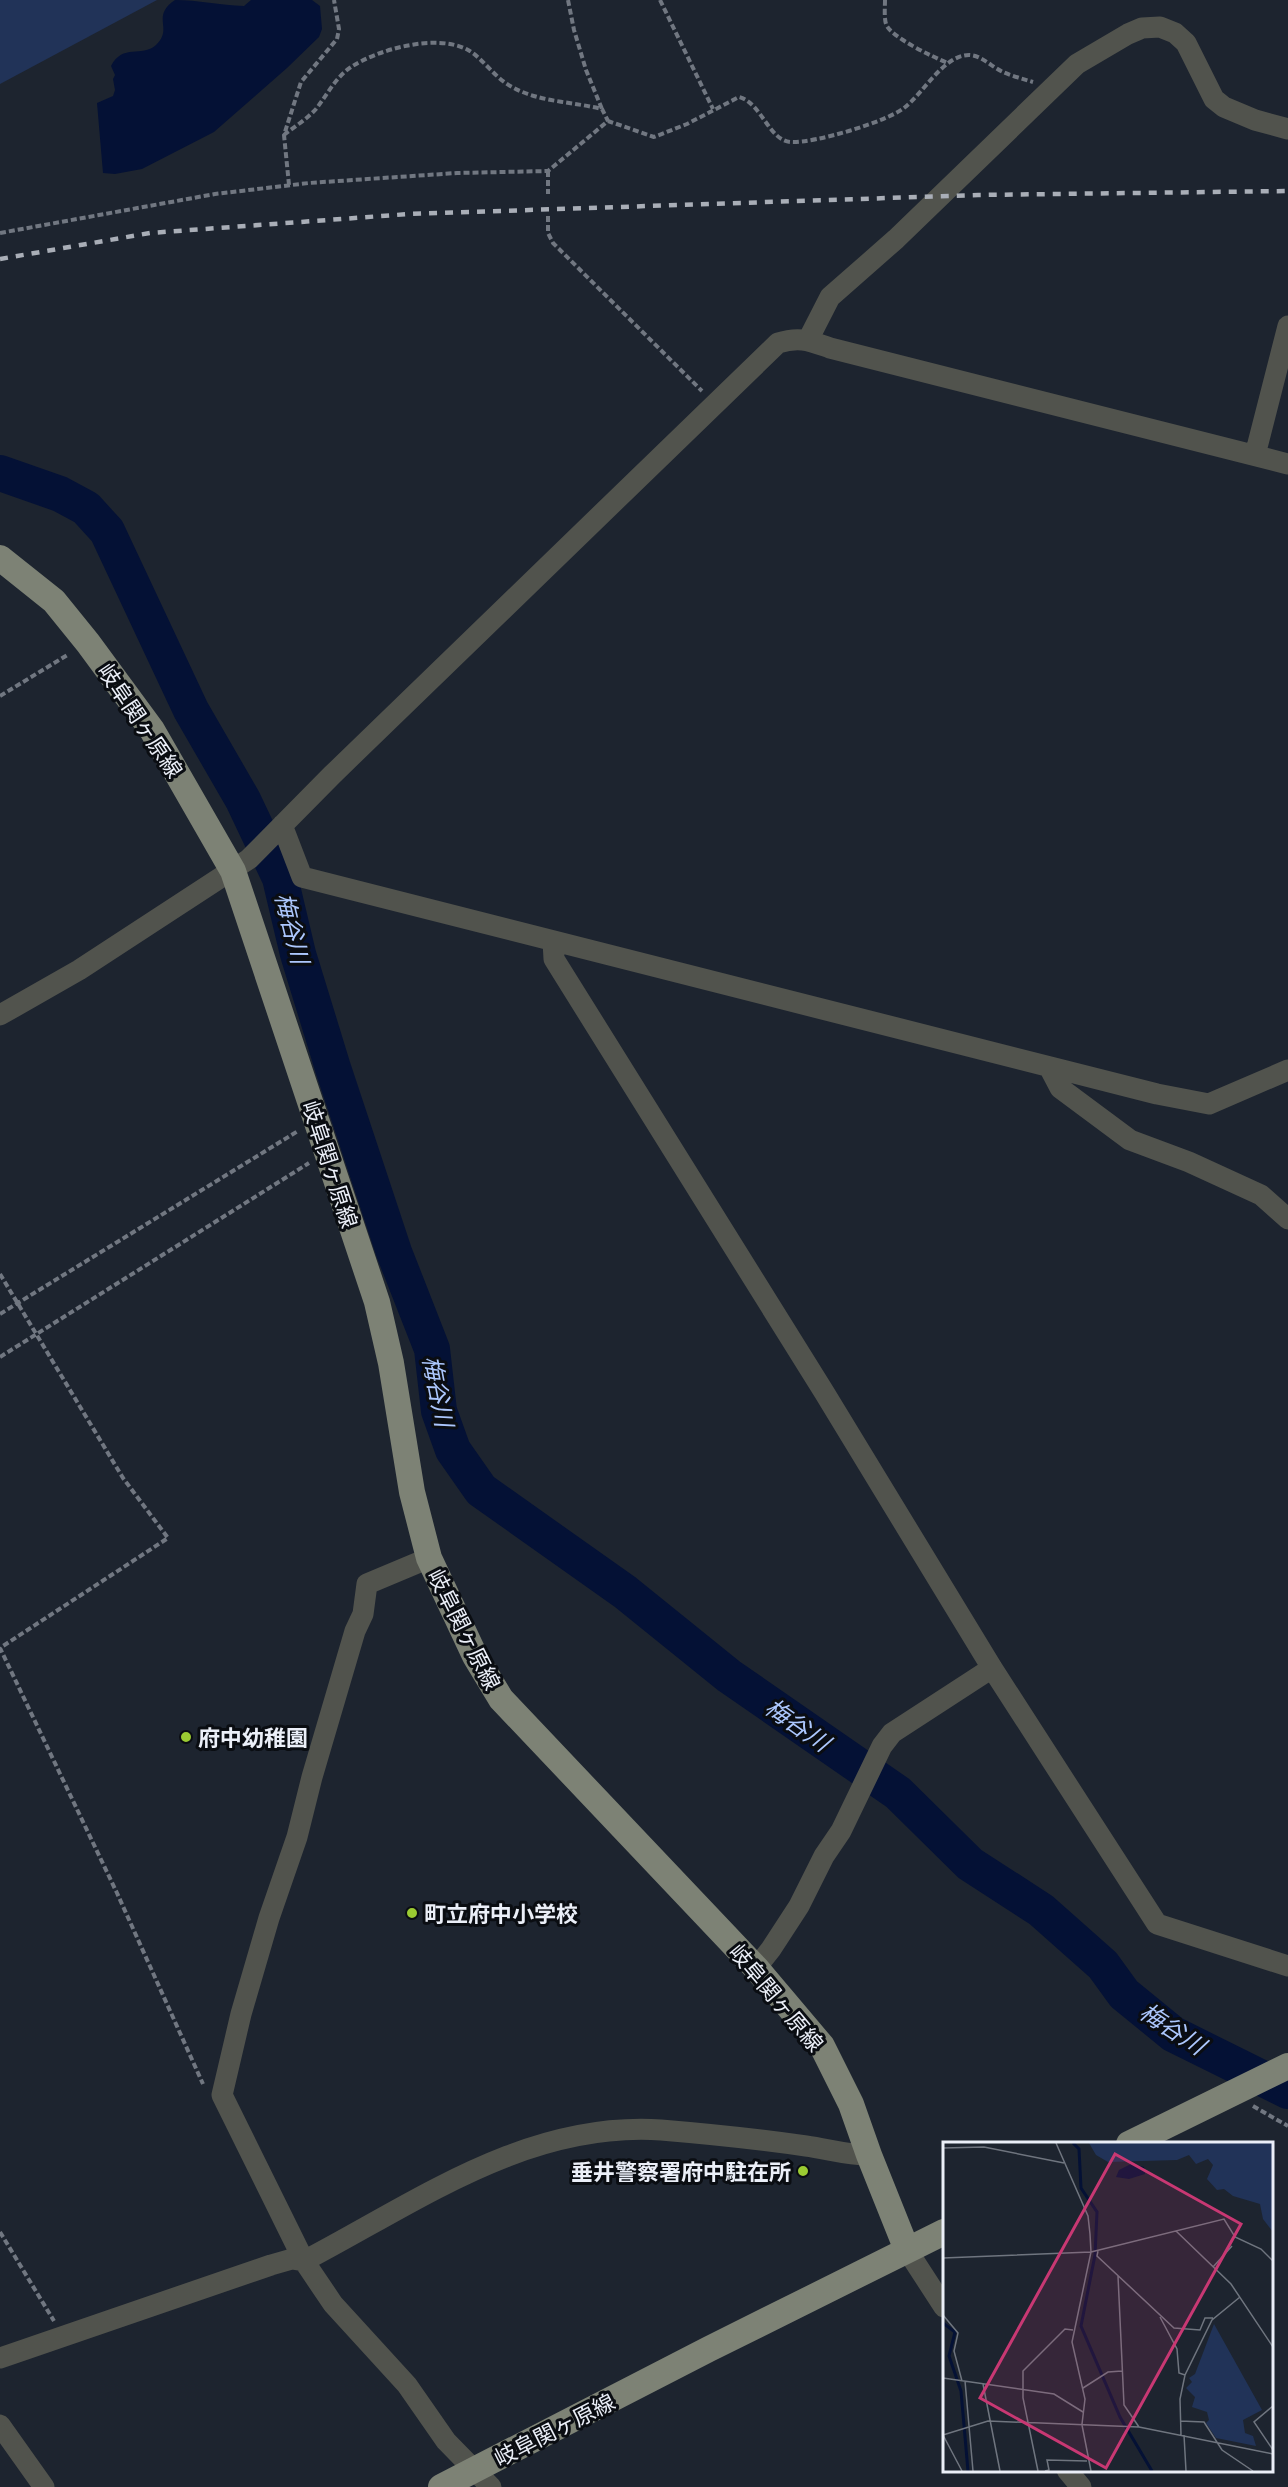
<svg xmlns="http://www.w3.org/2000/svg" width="1288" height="2487" font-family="'Exo 2','Noto Sans JP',sans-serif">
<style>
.green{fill:#213358}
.water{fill:#041135}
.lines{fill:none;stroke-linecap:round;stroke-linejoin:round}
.river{stroke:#041135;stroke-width:36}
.path{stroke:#717781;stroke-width:4;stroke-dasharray:6 3;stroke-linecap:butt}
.minor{stroke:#51534d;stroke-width:21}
.major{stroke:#7d8275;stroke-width:26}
.rail{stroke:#a9aeb7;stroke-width:4.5;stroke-dasharray:8 8;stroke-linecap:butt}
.poi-dot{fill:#9bcb32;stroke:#0a0d12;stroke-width:2}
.labels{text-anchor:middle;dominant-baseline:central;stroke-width:6;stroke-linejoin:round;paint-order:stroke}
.street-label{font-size:22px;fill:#ebeff8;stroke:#0a0d12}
.poi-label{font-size:22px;font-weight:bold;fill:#ebeff8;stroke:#0a0d12;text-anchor:start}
.water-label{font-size:24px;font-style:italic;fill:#acc7fd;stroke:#0a0d12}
.inset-river{fill:none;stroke:#041135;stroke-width:3}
.inset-road{fill:none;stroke:#6f757f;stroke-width:1.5}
.view{fill:#c83873;fill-opacity:0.15;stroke:#c83873;stroke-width:3}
.inset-edge{fill:none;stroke:#ebeff8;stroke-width:3}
</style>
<rect width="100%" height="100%" fill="#1d242f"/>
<!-- green -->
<path class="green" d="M0,0H157L0,84Z"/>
<!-- water -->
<path class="water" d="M175,0C198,0 220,5 244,6L251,0H312L320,6L322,29L319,37L287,68L214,132L142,169L115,174L103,173L97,103L113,96L115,90L113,79L115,75L111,66C123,43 141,58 156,45C174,28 150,17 175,0Z"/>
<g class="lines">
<!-- river -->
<path class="river" d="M0,473L60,494L86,508L107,531L191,710L243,800L280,878L298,954L333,1068L394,1252L432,1349L439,1411L453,1450L481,1490L625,1592L729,1676L898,1793L970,1864L1041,1910L1103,1965L1124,1994L1173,2034L1288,2091"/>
<!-- path -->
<path class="path" d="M568,0L574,30L586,70L602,109
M660,0L713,109
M885,0C885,7 884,17 886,24C890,37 935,58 948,63
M284,135C294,127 307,119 316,109C327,95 335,78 351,67C379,49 437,33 468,50C483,58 495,79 514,88C540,102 574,102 602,109L608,121
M548,171V194
M289,185L284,135L301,82L337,39L339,29L334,0
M548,216V233L553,243L702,391
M0,233L215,194L309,183L457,173L548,171L608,121L654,137L687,124L739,97C762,103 769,142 792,142C815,143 886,122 904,108C923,94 944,54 970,55C982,56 992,67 1003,72C1012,76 1023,79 1033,82
M0,696L69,654
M0,1274L123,1478L168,1538L0,1648L117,1893L203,2084
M0,1314L298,1131
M0,1357L309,1163
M1253,2106L1288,2126
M0,2232L54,2321"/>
<!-- minor -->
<path class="minor" d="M808,340L830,297L896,239L1077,64L1128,34L1142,28L1160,27L1175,33L1186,43L1214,99L1224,107L1255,120L1288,129
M1255,455L1288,326
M282,825L302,877L1157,1094L1209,1104L1288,1070
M553,941L554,959L824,1392L992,1668L1157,1924L1288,1966
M0,1015L79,970L249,859L332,775L778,343C800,336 810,341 830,348L1288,464
M1049,1067L1060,1088L1130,1140L1189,1162L1261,1195L1288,1219
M429,1558L367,1584L363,1614L355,1631L312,1777L297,1837L269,1918L241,2014L222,2095L304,2261L333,2304L407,2385L446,2441L491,2487
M756,1968L771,1949L799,1906L824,1856L841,1831L882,1746L892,1733L992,1668
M907,2250L944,2307
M0,2358L271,2265L292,2259L304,2261C417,2202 527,2121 661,2130C709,2134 758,2139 806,2146C828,2149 846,2155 869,2155
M0,2425L44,2487
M1067,2470L1081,2487"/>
<!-- major -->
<path class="major" d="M0,558L54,601L88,643L152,730L233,871L377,1302L391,1363L412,1492L429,1558L475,1656L501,1699L756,1968L822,2046L851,2104L869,2155L907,2250
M1129,2144L1288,2066
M441,2487L709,2349L944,2232"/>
<!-- rail -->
<path class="rail" d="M0,259L150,233L409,214L978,195L1288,191"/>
</g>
<!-- markers -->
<g class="poi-dot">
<circle cx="186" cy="1737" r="6"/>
<circle cx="412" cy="1913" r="6"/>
<circle cx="803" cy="2171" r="6"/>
</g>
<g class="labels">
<!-- street labels -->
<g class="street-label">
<text transform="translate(141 720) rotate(56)">岐阜関ヶ原線</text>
<text transform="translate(331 1164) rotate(72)">岐阜関ヶ原線</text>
<text transform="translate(465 1629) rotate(63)">岐阜関ヶ原線</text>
<text transform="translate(777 1997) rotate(50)">岐阜関ヶ原線</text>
<text transform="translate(554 2429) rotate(-27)">岐阜関ヶ原線</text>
</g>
<!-- poi labels -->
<g class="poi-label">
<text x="198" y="1737">府中幼稚園</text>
<text x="424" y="1913">町立府中小学校</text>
<text x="791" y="2171" text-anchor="end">垂井警察署府中駐在所</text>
</g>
<!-- water labels -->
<g class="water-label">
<text transform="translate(293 928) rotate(76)">梅谷川</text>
<text transform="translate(439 1391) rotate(79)">梅谷川</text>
<text transform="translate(798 1724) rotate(35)">梅谷川</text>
<text transform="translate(1173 2028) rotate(33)">梅谷川</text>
</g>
</g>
<!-- overview -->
<g transform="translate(943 2142)">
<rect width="330" height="330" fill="#1d242f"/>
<path d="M146,1H330V90L320,77L317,62L290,54L281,47L274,48L264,37L270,23L265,17L253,22L246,13L234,18L165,20L153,13ZM271,182L319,268L300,278L302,291L310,294L313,304L273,296L263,281L266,278L264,270L249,265L252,255L243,246L249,240L246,236L252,232Z" fill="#213358"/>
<path d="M188,22L201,25L202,32L186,37L173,35L176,28Z" fill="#041135"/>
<path class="inset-river" d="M130,1L136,7L138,46L154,70L152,113L138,184L177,275L209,329M0,181L12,190L6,214L18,249L25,329"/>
<path class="inset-road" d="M113,1L145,74L147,92L148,110L129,200L142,257L139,282M0,6L41,5L121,21M233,89L288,142L330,205M155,109L154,114L231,186L257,188L262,176H270M0,116L148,110L281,77L292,95L318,107L330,119M270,125L289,104M175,134L181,263L196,285M0,173L15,191L11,209L19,239M217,175L234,207L236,231L242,233M0,236L111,252L140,270M22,239L30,329M40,242L57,329M140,246L165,230L179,229M330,264L311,280L330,308M237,279L261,280L279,308L310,329M139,283L148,329M0,293L19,329M0,293L45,279L196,285L330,312M238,293L237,257L242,233L269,178L297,155M241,293L243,329M95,329L80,256V229L122,187L130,188M102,329L106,328L104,318L144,319"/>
<path class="view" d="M172,12L298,82L163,326L37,256Z"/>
<rect width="330" height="330" class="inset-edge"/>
</g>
</svg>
